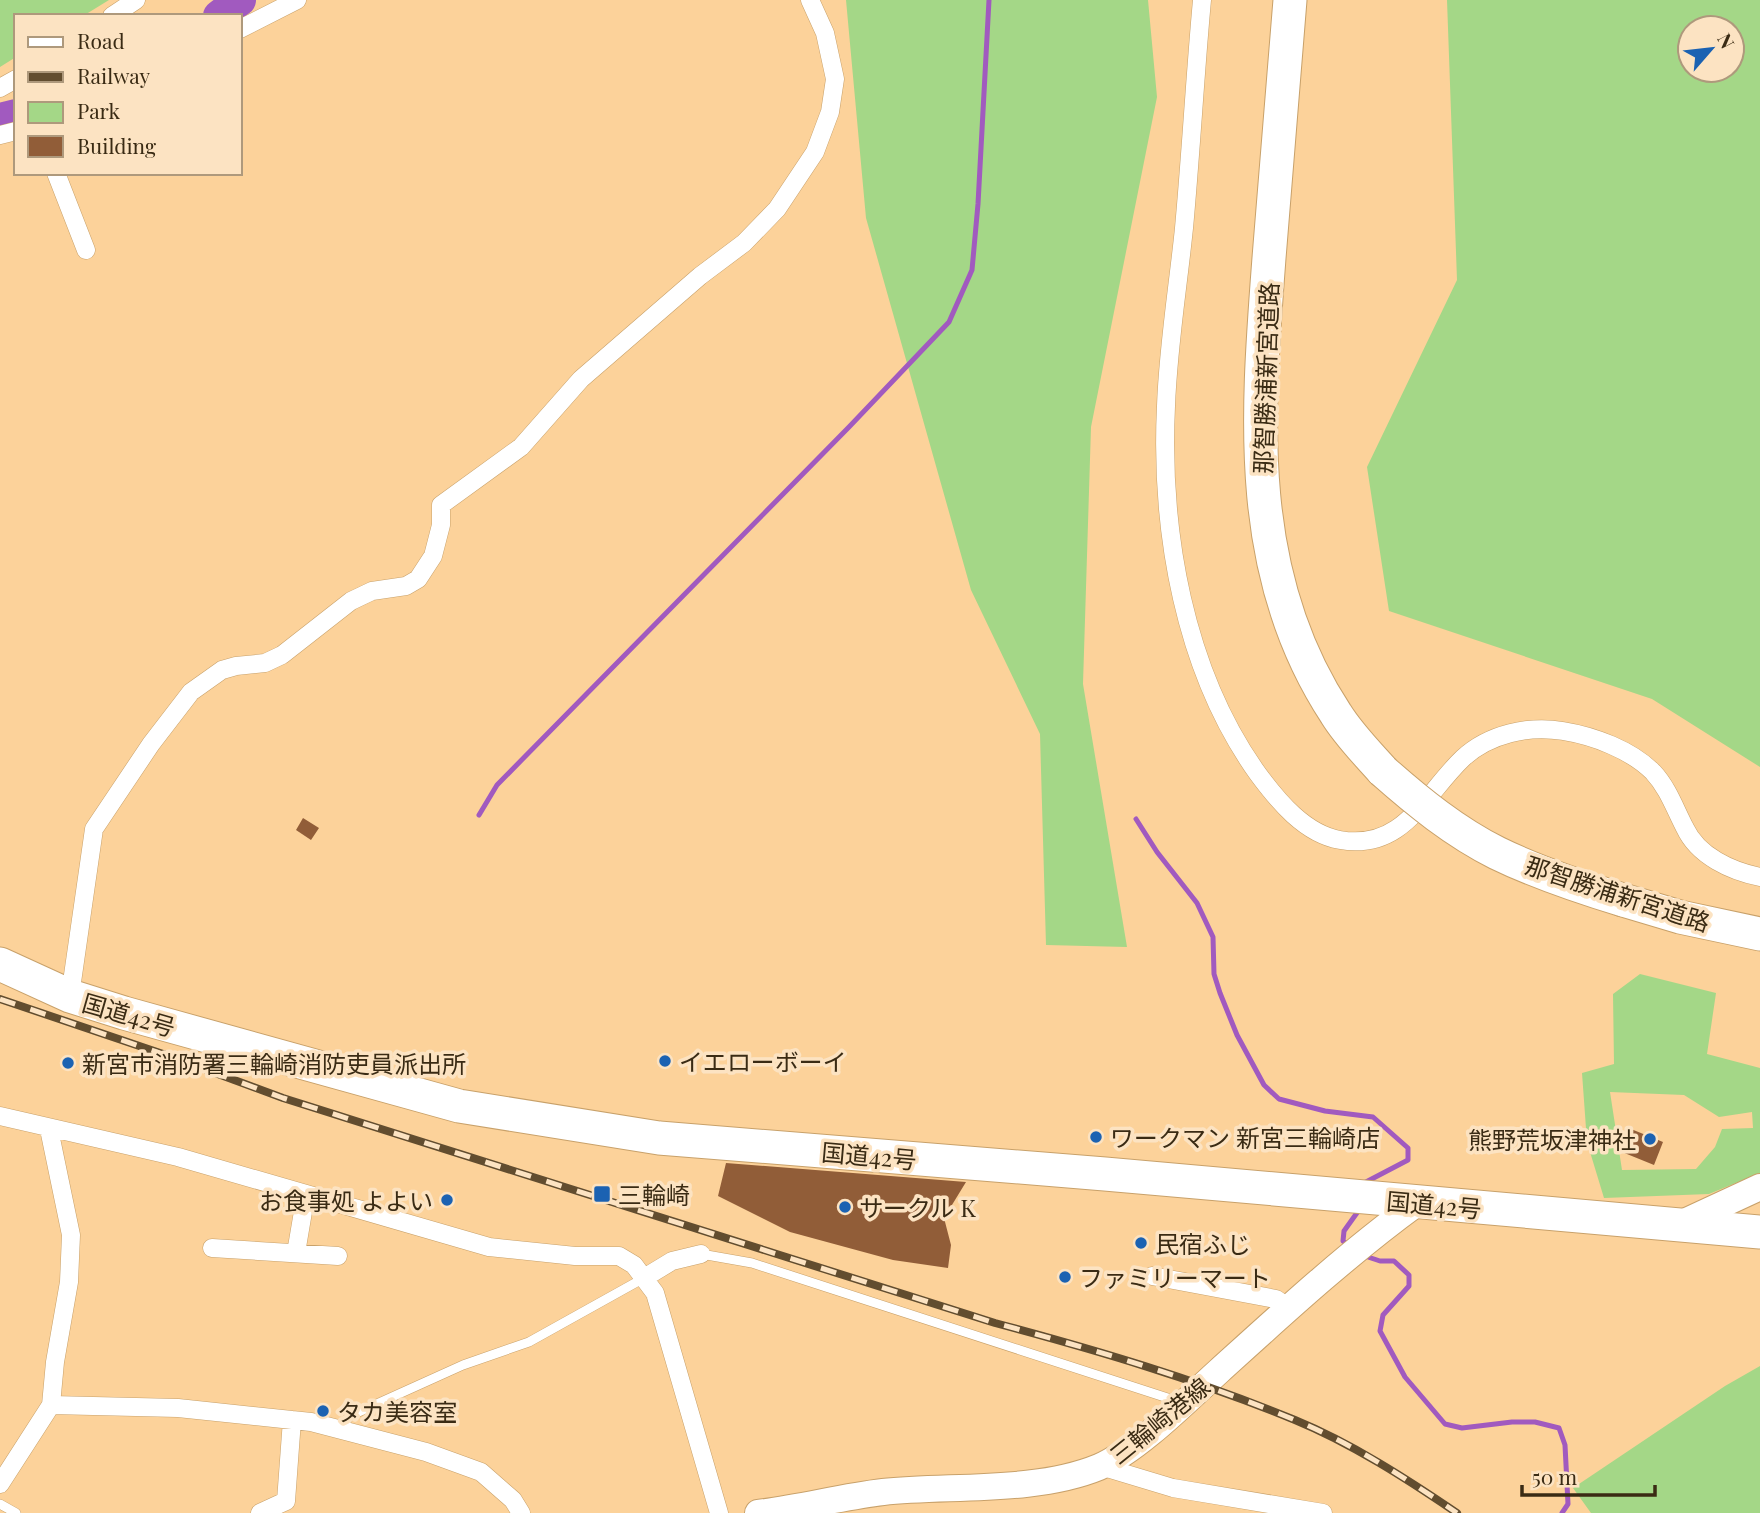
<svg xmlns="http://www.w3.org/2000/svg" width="1760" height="1513" font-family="'Playfair Display','Noto Sans JP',serif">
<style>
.green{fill:#a4d787;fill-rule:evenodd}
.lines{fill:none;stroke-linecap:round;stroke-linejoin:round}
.stream{stroke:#a15abf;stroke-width:5}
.river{stroke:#a15abf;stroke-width:32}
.building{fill:#915d38}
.lane-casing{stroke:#c8a16a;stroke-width:10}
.street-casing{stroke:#c8a16a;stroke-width:19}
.secondary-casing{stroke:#c8a16a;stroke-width:28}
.highway-casing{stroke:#c8a16a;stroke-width:35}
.lane{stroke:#fff;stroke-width:9}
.street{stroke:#fff;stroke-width:18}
.secondary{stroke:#fff;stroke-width:26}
.highway{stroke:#fff;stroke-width:33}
.rail-casing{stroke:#624d2f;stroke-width:8}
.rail{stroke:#fce3c2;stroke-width:5;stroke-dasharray:16;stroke-linecap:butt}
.highway-bridge-casing{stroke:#c8a16a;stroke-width:35;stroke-linecap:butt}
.highway-bridge{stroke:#fff;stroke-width:33}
.poi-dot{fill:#1b62b2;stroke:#fce3c2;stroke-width:2.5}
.labels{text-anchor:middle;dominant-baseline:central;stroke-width:7;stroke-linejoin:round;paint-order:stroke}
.street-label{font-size:24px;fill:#3a2b14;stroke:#fce3c2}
.poi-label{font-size:24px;fill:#3a2b14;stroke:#fce3c2;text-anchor:start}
</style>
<rect width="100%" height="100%" fill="#fcd29a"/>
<!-- green -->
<path class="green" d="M0,0H109L83,16H16V57L0,67Z
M846,0H1148L1157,97L1091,427L1083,684L1127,947L1046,945L1040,734L971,590L866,218Z
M1447,0H1760V767L1652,699L1389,611L1367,467L1457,280ZM1732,28V70H1690V28Z
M1640,974L1716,993L1707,1054L1760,1068V1173L1709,1194L1604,1198L1587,1142L1582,1073L1614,1064L1613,994ZM1610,1092L1684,1095L1719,1117L1752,1112L1753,1128L1722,1129L1715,1147L1696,1169L1622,1170Z
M1760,1366V1513H1591L1573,1488L1725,1386Z"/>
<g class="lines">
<!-- stream -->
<path class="stream" d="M479,815L497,785L849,427L949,322L972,270L978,204L989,0
M1136,819L1157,852L1197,903L1213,937L1214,974L1220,993L1237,1035L1264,1085L1279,1099L1325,1111L1373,1117L1408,1148V1160L1364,1183
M1348,1245L1343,1241L1344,1231L1359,1210
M1362,1255L1380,1261H1394L1409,1275V1286L1383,1315L1380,1331L1405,1377L1445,1424L1462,1428L1512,1422H1535L1559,1428L1565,1445L1568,1504L1562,1513"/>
<!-- river -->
<path class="river" d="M219,16L240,0
M0,119L16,115"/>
</g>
<!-- building -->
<path class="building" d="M303,818L319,828L311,840L296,830Z
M1631,1129L1663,1142L1654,1165L1622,1152Z
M726,1163L966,1182L944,1218L951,1245L948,1268L893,1260L790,1232L718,1196Z"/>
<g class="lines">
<defs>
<path id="lane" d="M701,1254L752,1263L1180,1402
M339,1429L350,1416L463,1365L529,1342L644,1278
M0,1504L16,1513"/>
<path id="street" d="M1202,0C1195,76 1191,152 1184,228C1178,287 1168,347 1166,406C1160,531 1184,671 1258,774C1278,801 1305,834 1340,840C1404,851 1424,795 1463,758C1489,734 1529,725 1563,731C1594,736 1631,750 1653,772C1668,788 1675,809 1685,828C1698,856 1731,871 1760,877
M112,16L136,0
M240,29L297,0
M0,88L16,79
M0,135L16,131
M56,173L86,250
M70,996L94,829L151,744L191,692L222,670L236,666L265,663L282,655L351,601L372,591L406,586L418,579L433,556L441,525V505L521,447L581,379L700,276L744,243L777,209L815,152L830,112L835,79L825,33L810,0
M0,1116L178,1157L489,1247L575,1256H619L634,1265L655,1293L719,1513
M212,1248L338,1256
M296,1253L306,1194
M1152,1276L1276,1299L1289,1308
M644,1278L672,1261L701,1254
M51,1405L178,1408L311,1422L426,1452L481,1472L513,1500L521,1513
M1100,1466L1173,1488L1323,1513
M0,1484L51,1405L55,1362L69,1282L71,1235L49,1129
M260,1513L286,1501L292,1420"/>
<path id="secondary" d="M1678,1225L1760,1187
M758,1513C800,1508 841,1497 883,1492C950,1485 1036,1493 1099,1467C1138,1450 1187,1400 1219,1371C1283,1313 1347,1254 1417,1203"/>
<path id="highway" d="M1290,0C1283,86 1276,172 1269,258C1257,416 1244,575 1336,714C1349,735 1367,753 1383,771
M1623,900L1680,917L1760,934
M0,964L70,996L124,1013L459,1106L659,1138L1105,1174L1760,1232"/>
</defs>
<!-- lane casing -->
<use href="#lane" class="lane-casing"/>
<!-- street casing -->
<use href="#street" class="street-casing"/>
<!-- secondary casing -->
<use href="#secondary" class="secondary-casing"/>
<!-- highway casing -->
<use href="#highway" class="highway-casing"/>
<!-- lane -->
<use href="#lane" class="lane"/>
<!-- street -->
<use href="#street" class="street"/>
<!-- secondary -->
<use href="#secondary" class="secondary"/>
<!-- highway -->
<use href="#highway" class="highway"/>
<defs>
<path id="rail" d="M0,999L169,1056L283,1098L995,1323C1096,1350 1198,1380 1295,1420C1351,1443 1407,1479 1457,1513"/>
</defs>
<!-- rail casing -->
<use href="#rail" class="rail-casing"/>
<!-- rail -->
<use href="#rail" class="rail"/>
<defs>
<path id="highway-bridge" d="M1383,771C1418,802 1455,832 1497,853C1538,873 1580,887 1623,900"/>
</defs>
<!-- highway-bridge casing -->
<use href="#highway-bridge" class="highway-bridge-casing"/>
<!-- highway-bridge -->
<use href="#highway-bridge" class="highway-bridge"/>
</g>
<!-- markers -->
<g class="poi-dot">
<circle cx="665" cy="1061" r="7"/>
<circle cx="68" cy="1063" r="7"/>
<circle cx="1096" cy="1137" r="7"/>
<circle cx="1650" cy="1139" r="7"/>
<rect x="593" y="1185" width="18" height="18" rx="3.5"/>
<circle cx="447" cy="1200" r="7"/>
<circle cx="845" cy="1207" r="7"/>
<circle cx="1141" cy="1243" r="7"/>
<circle cx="1065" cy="1277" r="7"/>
<circle cx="323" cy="1411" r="7"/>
</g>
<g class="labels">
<!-- street labels -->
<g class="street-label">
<text transform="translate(1265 378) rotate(-88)">那智勝浦新宮道路</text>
<text transform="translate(1618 893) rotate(18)">那智勝浦新宮道路</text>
<text transform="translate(129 1014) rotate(16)">国道42号</text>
<text transform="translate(869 1155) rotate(5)">国道42号</text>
<text transform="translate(1434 1204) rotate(5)">国道42号</text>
<text transform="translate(1159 1420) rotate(-39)">三輪崎港線</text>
</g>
<!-- poi labels -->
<g class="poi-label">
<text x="679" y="1061">イエローボーイ</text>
<text x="82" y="1063">新宮市消防署三輪崎消防吏員派出所</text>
<text x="1110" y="1137">ワークマン 新宮三輪崎店</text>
<text x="1636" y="1139" text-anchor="end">熊野荒坂津神社</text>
<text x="618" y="1194">三輪崎</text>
<text x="433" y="1200" text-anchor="end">お食事処 よよい</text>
<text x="859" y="1207">サークル K</text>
<text x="1155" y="1243">民宿ふじ</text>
<text x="1079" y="1277">ファミリーマート</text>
<text x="337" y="1411">タカ美容室</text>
</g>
</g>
<!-- legend -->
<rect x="14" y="14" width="228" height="161" fill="#fce3c2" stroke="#ae997c" stroke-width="2"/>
<rect x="28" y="37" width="35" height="10" fill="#ffffff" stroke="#ae997c" stroke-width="2"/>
<text x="77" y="49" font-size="21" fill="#3a2b14">Road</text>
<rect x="28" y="72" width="35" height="10" fill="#624d2f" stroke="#ae997c" stroke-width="2"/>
<text x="77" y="84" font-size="21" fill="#3a2b14">Railway</text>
<rect x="28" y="102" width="35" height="21" fill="#a4d787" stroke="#ae997c" stroke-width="2"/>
<text x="77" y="119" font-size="21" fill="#3a2b14">Park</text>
<rect x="28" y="136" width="35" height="21" fill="#915d38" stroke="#ae997c" stroke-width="2"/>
<text x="77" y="154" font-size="21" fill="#3a2b14">Building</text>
<!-- north arrow -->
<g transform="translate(1711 49) rotate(62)"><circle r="33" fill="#fce3c2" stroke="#ae997c" stroke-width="2"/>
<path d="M0-5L12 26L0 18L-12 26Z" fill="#1b62b2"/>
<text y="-10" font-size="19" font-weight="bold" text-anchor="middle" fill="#3a2b14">N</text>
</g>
<!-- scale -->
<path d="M1522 1485v10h133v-10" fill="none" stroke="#3a2b14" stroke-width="3.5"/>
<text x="1532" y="1485" font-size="21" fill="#3a2b14" stroke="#fce3c2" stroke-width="5" paint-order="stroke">50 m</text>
</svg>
